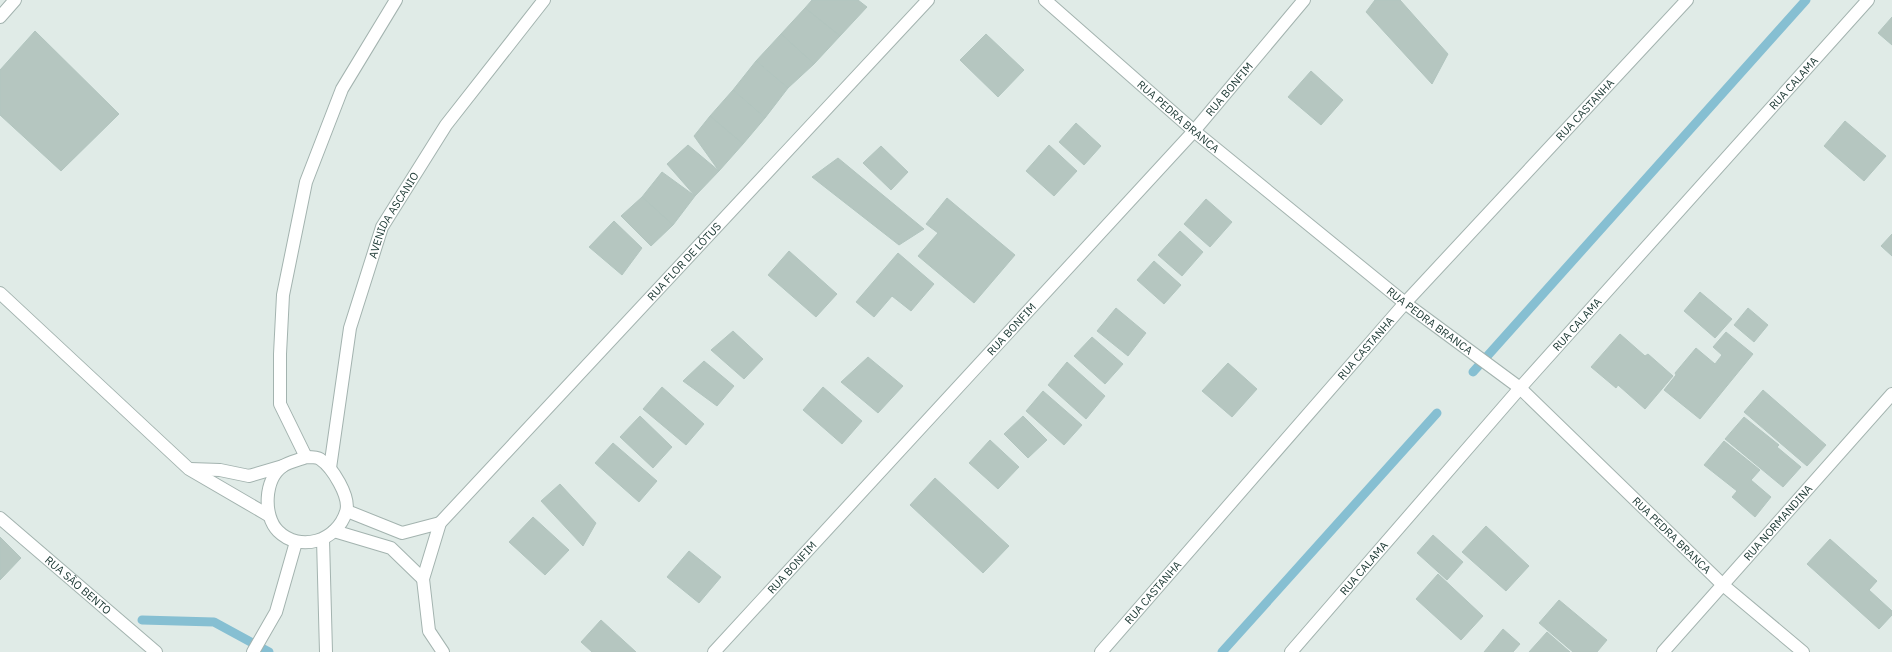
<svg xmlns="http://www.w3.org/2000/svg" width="1892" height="652" viewBox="0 0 1892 652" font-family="'IBM Plex Sans',sans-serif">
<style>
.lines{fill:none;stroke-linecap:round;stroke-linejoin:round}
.stream{stroke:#86bfd2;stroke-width:9}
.building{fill:#b5c6c0;stroke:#b2c5bf}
.minor-casing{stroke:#a3b3af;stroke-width:14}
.minor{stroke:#fff;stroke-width:12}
.labels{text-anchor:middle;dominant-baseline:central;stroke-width:3;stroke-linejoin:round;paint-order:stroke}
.street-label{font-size:11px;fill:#203c37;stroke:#f0f8f5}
</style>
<rect width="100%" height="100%" fill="#e0ebe7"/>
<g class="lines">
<g class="stream">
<polyline points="1473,372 1806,0"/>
<polyline points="142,620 214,622 269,652"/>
<polyline points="1222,652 1437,413"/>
</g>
</g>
<g class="building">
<polygon points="812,0 858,0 867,7 840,36 805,8"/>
<polygon points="1375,0 1400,0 1448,54 1432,84 1366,12"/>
<polygon points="805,8 840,36 814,64 781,34"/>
<polygon points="1892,17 1892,45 1878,33"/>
<polygon points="35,31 119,114 61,171 0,115 0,70"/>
<polygon points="781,34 814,64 788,88 756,61"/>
<polygon points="986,34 1024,70 998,97 960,60"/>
<polygon points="756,61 788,88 765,118 733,90"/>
<polygon points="1311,71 1343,100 1321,125 1288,97"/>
<polygon points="733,90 765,118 743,144 710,116"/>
<polygon points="710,116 743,144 719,171 694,136"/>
<polygon points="1845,121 1886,156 1864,181 1824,146"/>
<polygon points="1076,123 1101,146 1084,165 1059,142"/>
<polygon points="688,145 719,171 695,196 667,164"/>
<polygon points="1049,145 1077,171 1054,196 1026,171"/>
<polygon points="881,146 908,172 891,190 863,163"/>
<polygon points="838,158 924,229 899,245 812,177"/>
<polygon points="662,172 695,196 673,225 642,197"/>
<polygon points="642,197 673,225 651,246 621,216"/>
<polygon points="947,198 1015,255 974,303 918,256 938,233 926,224"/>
<polygon points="1206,199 1232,222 1210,247 1184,224"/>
<polygon points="614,221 642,248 622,275 589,247"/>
<polygon points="1180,231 1203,252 1182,276 1158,255"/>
<polygon points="1892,234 1892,256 1881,246"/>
<polygon points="789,251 837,294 816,317 768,275"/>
<polygon points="898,253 934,284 911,311 892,296 874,317 856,302"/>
<polygon points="1154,261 1181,285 1164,304 1137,280"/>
<polygon points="1700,292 1732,319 1715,338 1684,311"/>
<polygon points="1116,308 1146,333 1128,356 1097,331"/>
<polygon points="1748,308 1768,325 1754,342 1734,325"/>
<polygon points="733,331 763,359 744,379 711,350"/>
<polygon points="1726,332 1753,354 1700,419 1664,390 1676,375 1675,373 1696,348 1715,364 1722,355 1713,347"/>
<polygon points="1620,334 1645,356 1648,354 1673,376 1645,409 1618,385 1616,388 1591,367"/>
<polygon points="1092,337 1123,364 1105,384 1074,356"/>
<polygon points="868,357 903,386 878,413 841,382"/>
<polygon points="704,361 734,386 717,406 683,381"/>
<polygon points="1067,362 1105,396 1086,419 1048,385"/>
<polygon points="1228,363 1257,389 1232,417 1202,391"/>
<polygon points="662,387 704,424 686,445 643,409"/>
<polygon points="823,387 862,421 842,444 803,410"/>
<polygon points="1763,390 1826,445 1807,466 1744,412"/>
<polygon points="1043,391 1082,425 1064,445 1026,411"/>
<polygon points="640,416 672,447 653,468 620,437"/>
<polygon points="1023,416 1047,440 1028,458 1004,434"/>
<polygon points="1744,417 1779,445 1777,447 1801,467 1783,487 1725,439"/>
<polygon points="990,440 1019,467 998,489 969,463"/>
<polygon points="1724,441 1760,470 1751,480 1771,497 1755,517 1732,497 1737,491 1704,465"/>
<polygon points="613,443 657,481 639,502 595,463"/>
<polygon points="935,478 1009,546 983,573 910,505"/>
<polygon points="560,484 596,523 583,546 541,501"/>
<polygon points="533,517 569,550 545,575 509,542"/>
<polygon points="1486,526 1529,566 1506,591 1462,552"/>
<polygon points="1433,535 1463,562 1447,580 1417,553"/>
<polygon points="0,537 21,558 0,580"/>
<polygon points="1830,539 1877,581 1869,590 1892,611 1892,615 1879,629 1807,564"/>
<polygon points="689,551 721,577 699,603 667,577"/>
<polygon points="1438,574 1483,616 1461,640 1416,599"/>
<polygon points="1559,600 1607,640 1597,652 1573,652 1539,623"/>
<polygon points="601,620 636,652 592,652 581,642"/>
<polygon points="1503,629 1520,644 1513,652 1484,652"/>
<polygon points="1547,632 1570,652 1529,652"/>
</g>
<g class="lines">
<g class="minor-casing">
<g id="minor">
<path id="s1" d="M1045,0L1194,131L1405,303L1520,388L1723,585L1803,652"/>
<polyline points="0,17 15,0"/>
<polyline points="0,293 189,469 268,515"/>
<polyline points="306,457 280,404 280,354 283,295 306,182 342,89 396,0"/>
<path d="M306,457C310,457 317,457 320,459C332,467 351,497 346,512C337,541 300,553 278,531C263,516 264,479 283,466C289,462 299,460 306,457Z"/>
<path id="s2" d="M330,468L350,328L382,227L446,125L544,0"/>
<polyline points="190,469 220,470 249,476 283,466"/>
<polyline points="347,511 402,533 440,523"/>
<path id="s3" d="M0,518L156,652"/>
<polyline points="334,531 391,548 423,579"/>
<polyline points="323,539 326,652"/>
<polyline points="253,652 276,612 296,542"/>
<path id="s4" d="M443,652L429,631L423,579L440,523L928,0"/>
<path id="s5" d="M714,652L1194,131L1304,0"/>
<path id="s6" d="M1101,652L1405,303L1687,0"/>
<path id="s7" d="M1291,652L1520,388L1868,0"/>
<path id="s8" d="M1663,652L1892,394"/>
</g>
</g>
<use href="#minor" class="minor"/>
</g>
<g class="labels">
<g class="street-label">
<text stroke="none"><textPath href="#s7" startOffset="759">RUA CALAMA</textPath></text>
<text stroke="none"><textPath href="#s5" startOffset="763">RUA BONFIM</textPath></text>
<text stroke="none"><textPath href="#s6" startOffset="727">RUA CASTANHA</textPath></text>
<text stroke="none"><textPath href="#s1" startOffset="177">RUA PEDRA BRANCA</textPath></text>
<text stroke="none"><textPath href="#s2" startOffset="263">AVENIDA ASCANIO</textPath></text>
<text stroke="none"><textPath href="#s4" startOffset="494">RUA FLOR DE LÓTUS</textPath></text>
<text stroke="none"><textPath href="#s1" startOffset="501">RUA PEDRA BRANCA</textPath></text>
<text stroke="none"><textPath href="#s7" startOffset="435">RUA CALAMA</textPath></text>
<text stroke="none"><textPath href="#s5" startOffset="439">RUA BONFIM</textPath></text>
<text stroke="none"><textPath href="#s6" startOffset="403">RUA CASTANHA</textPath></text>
<text stroke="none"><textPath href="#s8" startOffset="173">RUA NORMANDINA</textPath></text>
<text stroke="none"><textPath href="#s1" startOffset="825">RUA PEDRA BRANCA</textPath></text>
<text stroke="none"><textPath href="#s5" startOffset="115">RUA BONFIM</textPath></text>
<text stroke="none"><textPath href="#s7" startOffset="111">RUA CALAMA</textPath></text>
<text stroke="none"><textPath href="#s3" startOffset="103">RUA SÃO BENTO</textPath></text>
<text stroke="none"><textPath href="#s6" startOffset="79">RUA CASTANHA</textPath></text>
</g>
</g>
</svg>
